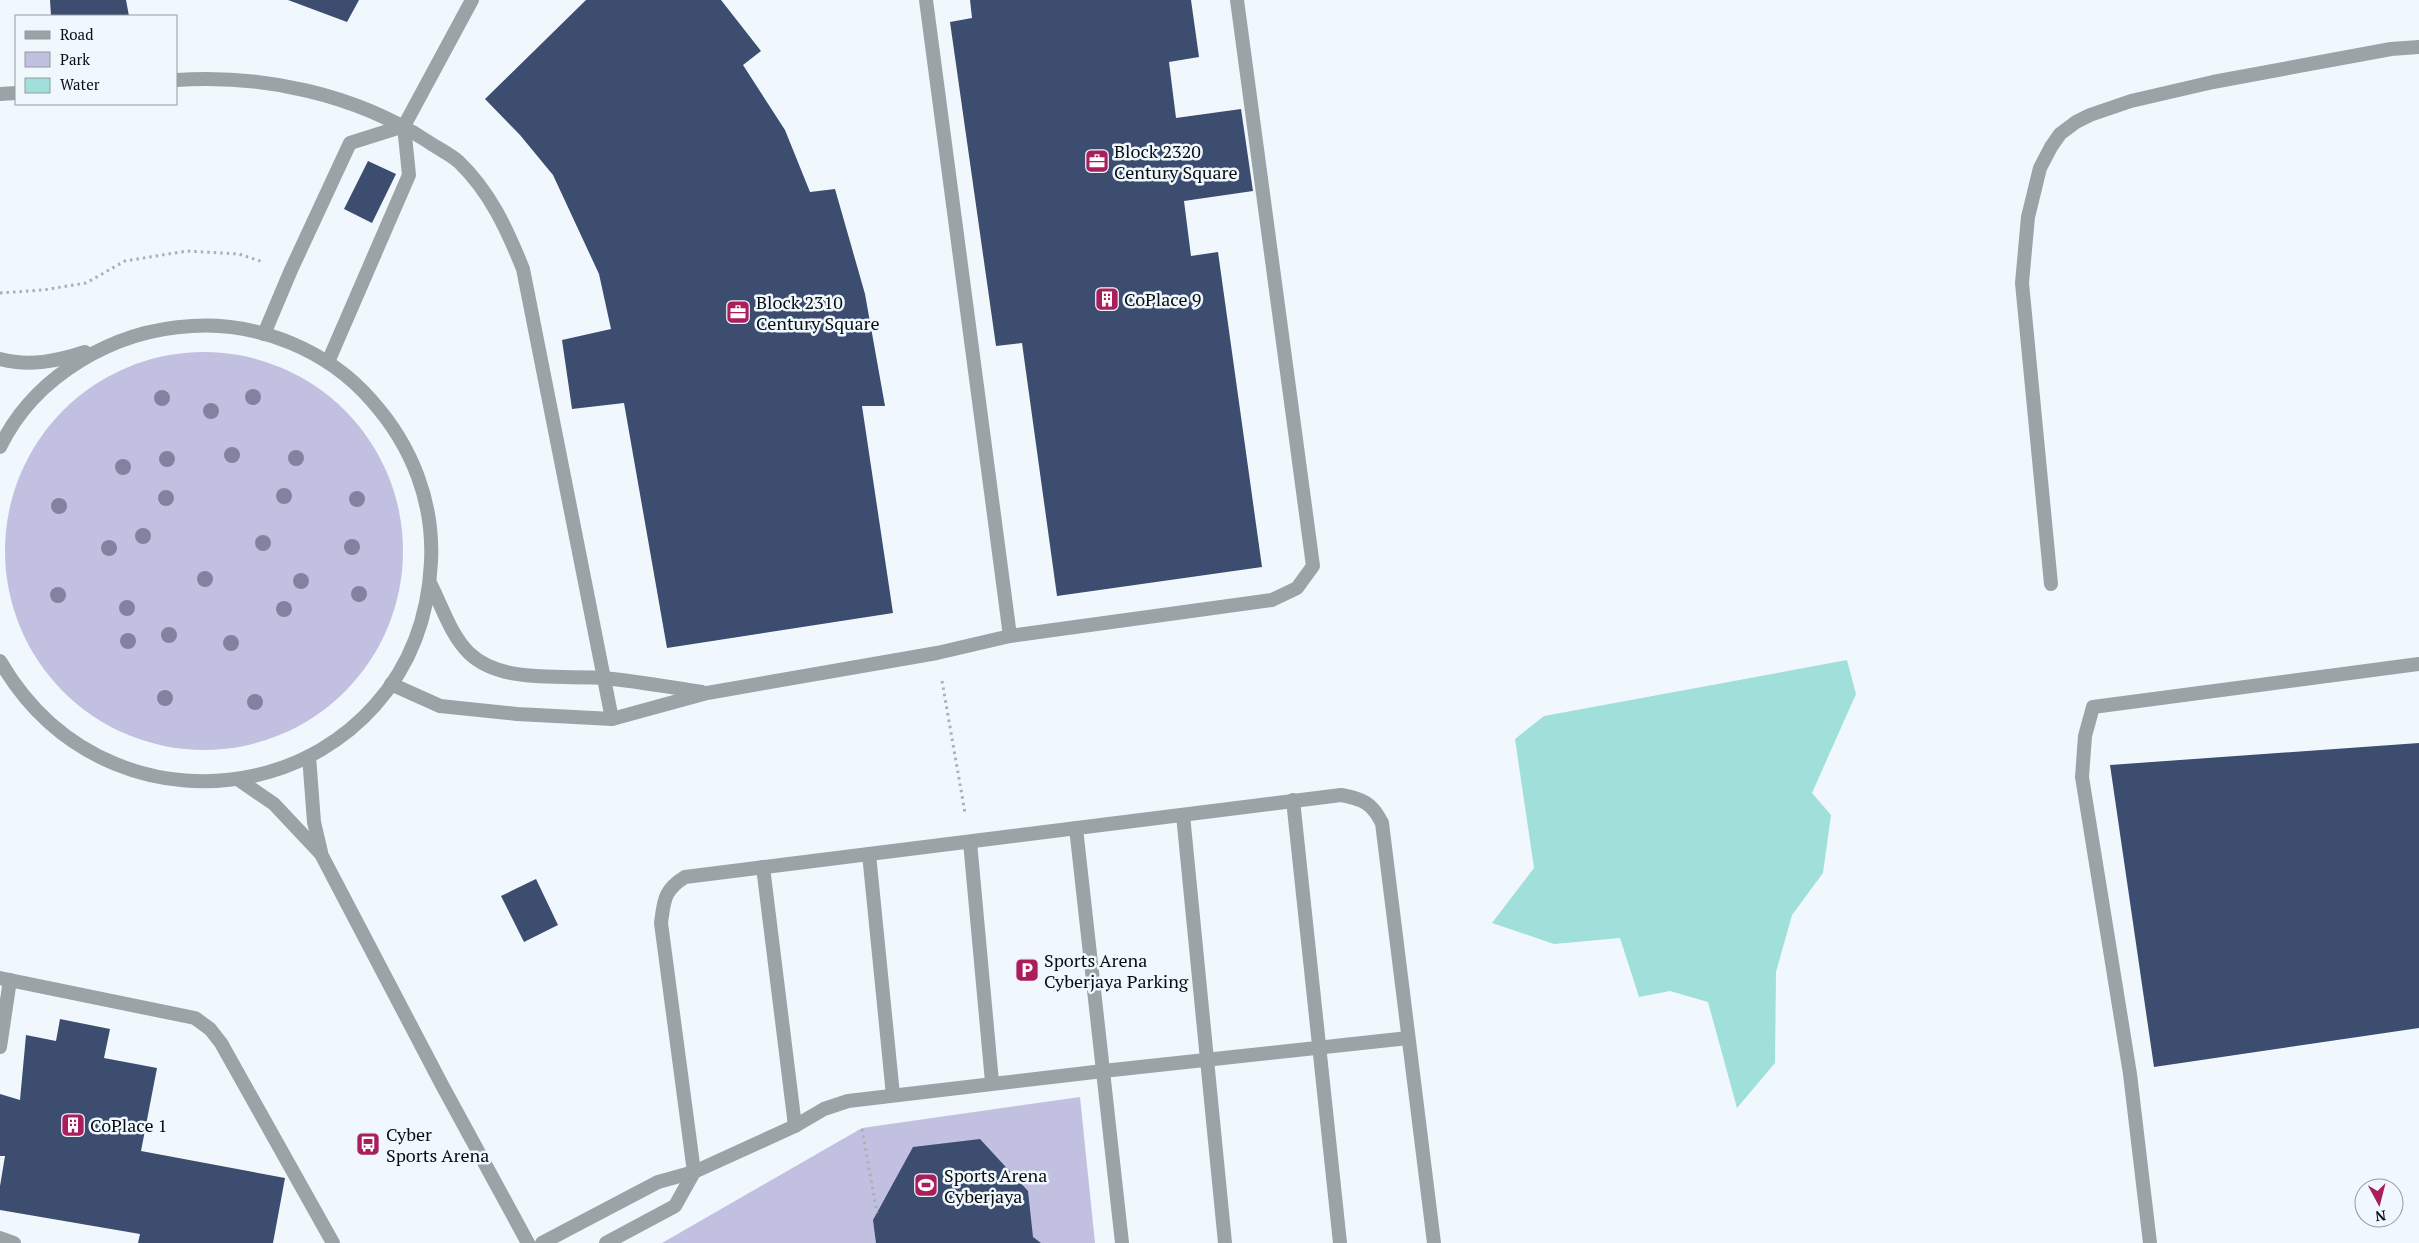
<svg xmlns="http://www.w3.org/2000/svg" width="2419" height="1243" viewBox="0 0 2419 1243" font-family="'PT Serif',serif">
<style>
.green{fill:#c2c0e1}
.water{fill:#a1dfdb}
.building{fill:#3c4d70}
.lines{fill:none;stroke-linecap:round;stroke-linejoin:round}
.path{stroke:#a9b1b6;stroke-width:3;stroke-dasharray:2.5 4;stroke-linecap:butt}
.service{stroke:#9aa4a7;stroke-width:14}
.minor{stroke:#9aa4a7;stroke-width:14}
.tree{fill:#8381a0}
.labels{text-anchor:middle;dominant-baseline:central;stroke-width:5;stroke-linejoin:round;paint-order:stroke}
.poi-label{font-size:18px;fill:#070e12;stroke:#f0f8fe;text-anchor:start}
</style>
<rect width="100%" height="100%" fill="#f0f8fe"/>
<g class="green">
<circle cx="204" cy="551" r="199"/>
<polygon points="1080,1097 1095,1243 662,1243 862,1128"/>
</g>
<polygon class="water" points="1847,660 1856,694 1812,793 1831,815 1823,873 1792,915 1776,972 1775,1063 1737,1108 1708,1002 1670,991 1639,997 1620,938 1554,944 1492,923 1534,868 1515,739 1544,716"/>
<g class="building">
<polygon points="50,0 126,0 129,16 51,16"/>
<polygon points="288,0 359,0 347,22"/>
<polygon points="586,0 721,0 761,51 743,65 785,130 810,192 835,189 865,294 885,406 862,406 893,613 667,648 624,403 572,409 562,340 611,329 599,274 553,175 520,135 485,99"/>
<polygon points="970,0 1191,0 1199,57 1169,62 1176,118 1241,109 1253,191 1184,201 1191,256 1218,252 1262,567 1057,596 1022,343 996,346 950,22 972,18"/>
<polygon points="368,161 396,174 372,223 344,209"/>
<polygon points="2419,743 2419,1028 2154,1067 2110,765"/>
<polygon points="536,879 558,925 524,942 501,896"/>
<polygon points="60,1019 110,1029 104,1058 157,1068 141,1151 285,1178 273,1243 138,1243 140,1234 0,1210 0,1186 5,1156 0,1156 0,1094 20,1100 26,1035 56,1041"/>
<polygon points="980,1139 1028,1191 1033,1237 1041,1243 876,1243 873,1220 913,1147"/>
</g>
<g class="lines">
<g class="path">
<polyline points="0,293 43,290 86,283 125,261 187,251 239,254 263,262"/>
<polyline points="942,681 965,813"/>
<polyline points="862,1129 877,1213"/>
</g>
<g class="service">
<polyline points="926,0 1010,636"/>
<path d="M176,80C262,74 355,94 427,141C437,148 450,154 459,162C490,192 507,229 523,269L612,719"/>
<polyline points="0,94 16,93"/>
<polyline points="264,334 291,270 350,143 404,126"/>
<polyline points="328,362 409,175 404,126 472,0"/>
<path d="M430,583C442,606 450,634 469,653C501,684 562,675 604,678C636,681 669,687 702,692"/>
<polyline points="2051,584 2022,283 2028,217 2040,168 2051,147 2060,134 2076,122 2090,115 2131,101 2213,82 2391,49 2419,47"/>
<polyline points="391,684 440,706 517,714 612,719 707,693 937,653 1010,636 1272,600 1297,588 1313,566 1237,0"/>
<polyline points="1293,800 1340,1243"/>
<polyline points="1183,815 1225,1243"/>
<polyline points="1076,828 1103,1071 1408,1038"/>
<polyline points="970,842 992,1082"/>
<polyline points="869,854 893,1095"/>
<polyline points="763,867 795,1126"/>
<polyline points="0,978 195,1018 210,1029 221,1043 333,1243"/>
<polyline points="0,1047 10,980"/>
<polyline points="0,1238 14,1243"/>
<polyline points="542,1243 658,1182 694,1172 795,1126 824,1109 848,1101 1103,1071 1122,1243"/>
<path d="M606,1243L675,1206L694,1172L661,923C664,900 664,890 685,877L1341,795C1363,799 1372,803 1382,823L1434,1243"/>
<polyline points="2150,1243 2130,1074 2082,777 2085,736 2093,707 2419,664"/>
</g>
<g class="minor">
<path d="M0,359C29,367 58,361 85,352"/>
<path d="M0,447C35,375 114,330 192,326C259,322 328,350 372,401C412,446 434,502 431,562C420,796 118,864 0,661"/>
<polyline points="309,756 314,822 321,852"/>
<polyline points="239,780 274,804 321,854 442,1085 528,1243"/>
</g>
</g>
<g class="tree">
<circle cx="253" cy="397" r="8"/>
<circle cx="162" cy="398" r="8"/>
<circle cx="211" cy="411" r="8"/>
<circle cx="232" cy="455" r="8"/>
<circle cx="296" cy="458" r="8"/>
<circle cx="167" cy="459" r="8"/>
<circle cx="123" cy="467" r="8"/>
<circle cx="284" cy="496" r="8"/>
<circle cx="166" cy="498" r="8"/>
<circle cx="357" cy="499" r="8"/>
<circle cx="59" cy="506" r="8"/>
<circle cx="143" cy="536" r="8"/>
<circle cx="263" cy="543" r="8"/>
<circle cx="352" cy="547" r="8"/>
<circle cx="109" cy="548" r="8"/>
<circle cx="205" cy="579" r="8"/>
<circle cx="301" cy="581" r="8"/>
<circle cx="359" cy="594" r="8"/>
<circle cx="58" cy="595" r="8"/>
<circle cx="127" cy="608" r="8"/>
<circle cx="284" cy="609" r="8"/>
<circle cx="169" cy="635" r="8"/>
<circle cx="128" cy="641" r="8"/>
<circle cx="231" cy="643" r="8"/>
<circle cx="165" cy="698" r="8"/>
<circle cx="255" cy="702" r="8"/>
</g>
<defs>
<g id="office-square" transform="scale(1.25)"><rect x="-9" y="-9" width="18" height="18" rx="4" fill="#ab1e5c" stroke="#f0f8fe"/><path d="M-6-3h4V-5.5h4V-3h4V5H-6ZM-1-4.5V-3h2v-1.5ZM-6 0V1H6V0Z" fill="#fff"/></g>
<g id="building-square" transform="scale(1.25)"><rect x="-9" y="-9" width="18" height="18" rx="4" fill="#ab1e5c" stroke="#f0f8fe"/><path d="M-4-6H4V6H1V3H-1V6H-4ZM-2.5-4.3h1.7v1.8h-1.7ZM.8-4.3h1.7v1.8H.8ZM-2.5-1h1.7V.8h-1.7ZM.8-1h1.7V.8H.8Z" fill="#fff"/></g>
<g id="parking-square" transform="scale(1.25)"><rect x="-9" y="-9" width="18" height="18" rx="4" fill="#ab1e5c" stroke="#f0f8fe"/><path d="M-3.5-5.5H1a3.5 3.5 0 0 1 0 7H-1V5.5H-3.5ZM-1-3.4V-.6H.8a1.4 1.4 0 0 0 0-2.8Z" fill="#fff"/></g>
<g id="bus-square" transform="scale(1.25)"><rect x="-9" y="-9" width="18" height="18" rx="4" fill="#ab1e5c" stroke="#f0f8fe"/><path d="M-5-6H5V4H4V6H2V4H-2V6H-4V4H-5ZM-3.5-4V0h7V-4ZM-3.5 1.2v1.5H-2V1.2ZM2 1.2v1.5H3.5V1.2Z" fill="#fff"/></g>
<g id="stadium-square" transform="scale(1.25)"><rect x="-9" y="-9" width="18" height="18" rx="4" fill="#ab1e5c" stroke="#f0f8fe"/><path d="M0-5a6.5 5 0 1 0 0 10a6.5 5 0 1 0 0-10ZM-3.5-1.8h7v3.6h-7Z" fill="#fff"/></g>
</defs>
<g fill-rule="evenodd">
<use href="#office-square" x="1097" y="161"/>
<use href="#building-square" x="1107" y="299"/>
<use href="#office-square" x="738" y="312"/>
<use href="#parking-square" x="1027" y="970"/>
<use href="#building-square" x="73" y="1125"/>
<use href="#bus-square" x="368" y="1144"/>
<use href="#stadium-square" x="926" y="1185"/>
</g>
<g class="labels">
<g class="poi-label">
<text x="1114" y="151">Block 2320<tspan x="1114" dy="21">Century Square</tspan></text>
<text x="1124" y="299">CoPlace 9</text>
<text x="756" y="302">Block 2310<tspan x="756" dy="21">Century Square</tspan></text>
<text x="1044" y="960">Sports Arena<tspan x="1044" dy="21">Cyberjaya Parking</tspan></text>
<text x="90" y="1125">CoPlace 1</text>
<text x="386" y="1134">Cyber<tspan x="386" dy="21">Sports Arena</tspan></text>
<text x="944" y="1175">Sports Arena<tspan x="944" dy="21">Cyberjaya</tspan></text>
</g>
</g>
<rect x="15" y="15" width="162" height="90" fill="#f0f8fe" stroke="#939aa0"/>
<rect x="25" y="31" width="25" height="8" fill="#9aa4a7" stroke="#939aa0"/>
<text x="60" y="40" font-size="15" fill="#070e12">Road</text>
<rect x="25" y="52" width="25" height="15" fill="#c2c0e1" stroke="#939aa0"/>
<text x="60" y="65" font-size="15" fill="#070e12">Park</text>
<rect x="25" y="78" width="25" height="15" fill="#a1dfdb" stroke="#939aa0"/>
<text x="60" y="90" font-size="15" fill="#070e12">Water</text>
<g transform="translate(2379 1203) rotate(173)"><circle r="24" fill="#f0f8fe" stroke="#939aa0"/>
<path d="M0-4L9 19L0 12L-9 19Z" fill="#ab1e5c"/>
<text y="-8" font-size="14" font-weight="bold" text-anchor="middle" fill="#070e12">N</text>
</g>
</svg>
